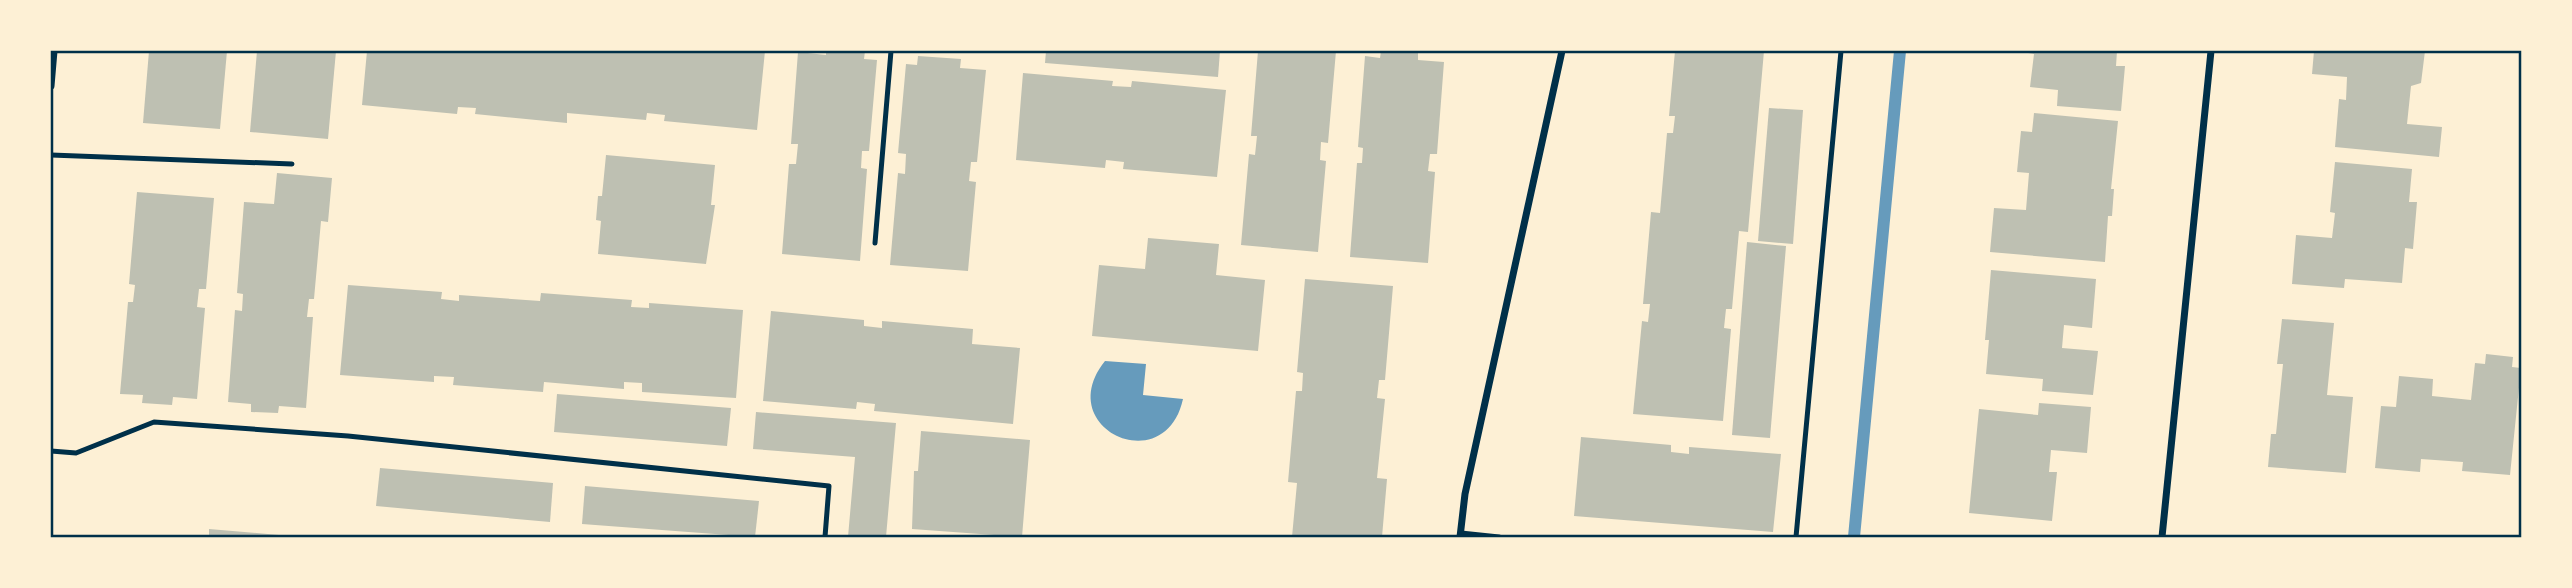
<svg xmlns="http://www.w3.org/2000/svg" width="2572" height="588" viewBox="0 0 2572 588" font-family="Raleway,sans-serif">
<style>
.water{fill:#669bbc}
.lines{fill:none;stroke-linecap:round;stroke-linejoin:round}
.stream{stroke:#669bbc;stroke-width:12}
.building{fill:#bec0b2}
.service{stroke:#003049;stroke-width:5}
.minor{stroke:#003049;stroke-width:7}
.neatline{fill:none;stroke:#003049;stroke-width:2.5}
</style>
<rect width="100%" height="100%" fill="#fdf0d5"/>
<path class="water" d="M1105,361L1146,364L1143,395L1183,399C1165,481 1051,428 1105,361Z"/>
<g class="lines">
<polyline class="stream" points="1854,537 1900,51"/>
</g>
<g class="building">
<polygon points="149,51 227,51 220,129 143,123"/>
<polygon points="257,51 336,51 328,139 250,132"/>
<polygon points="367,51 765,51 757,130 664,121 665,115 647,113 646,120 567,113 567,123 475,114 476,108 458,107 457,114 362,105"/>
<polygon points="826,51 865,51 864,59 877,60 869,151 862,151 861,168 867,169 860,261 782,254 789,164 796,164 798,144 791,144 798,52 826,55"/>
<polygon points="1046,51 1220,51 1218,77 1045,63"/>
<polygon points="1258,51 1336,51 1328,143 1321,142 1320,160 1326,161 1318,252 1241,245 1249,154 1255,155 1257,136 1251,136"/>
<polygon points="1381,51 1418,51 1418,60 1444,62 1437,154 1430,154 1428,171 1435,172 1428,263 1350,257 1357,163 1362,163 1363,148 1358,147 1365,56 1380,58"/>
<polygon points="1675,51 1764,51 1748,232 1739,231 1732,309 1726,309 1724,328 1731,329 1723,421 1633,414 1642,321 1648,322 1650,304 1643,304 1651,212 1660,213 1667,133 1673,133 1675,116 1669,116"/>
<polygon points="2016,51 2117,51 2116,66 2125,66 2121,111 2057,106 2058,90 2030,87 2034,54"/>
<polygon points="2314,51 2425,51 2421,83 2411,86 2407,124 2442,127 2439,157 2335,147 2339,99 2346,100 2347,77 2312,74"/>
<polygon points="918,56 961,59 960,68 986,70 977,162 971,162 969,181 976,182 968,271 890,265 898,173 905,174 906,154 898,153 906,64 917,65"/>
<polygon points="1023,73 1113,81 1112,86 1131,87 1132,81 1226,90 1217,177 1123,169 1124,162 1106,160 1105,168 1016,160"/>
<polygon points="1769,108 1803,110 1793,244 1758,241"/>
<polygon points="2034,113 2118,121 2111,189 2114,189 2112,216 2108,216 2105,262 1990,252 1994,208 2026,210 2029,173 2017,172 2021,131 2032,132"/>
<polygon points="606,155 715,165 711,205 715,205 706,264 598,254 601,221 596,220 598,196 602,196"/>
<polygon points="2335,162 2412,169 2409,202 2417,202 2413,249 2405,248 2402,283 2345,279 2344,288 2292,284 2296,235 2332,238 2335,213 2330,212"/>
<polygon points="277,173 332,178 328,222 321,221 314,299 309,299 307,317 313,317 306,408 279,406 278,413 251,412 251,404 228,402 235,310 242,311 243,294 237,293 244,202 274,204"/>
<polygon points="137,192 214,198 206,289 199,289 197,307 205,308 197,399 173,397 172,405 142,403 143,395 120,394 128,302 133,302 135,285 129,284"/>
<polygon points="1148,238 1219,244 1216,275 1265,280 1258,351 1092,336 1099,265 1145,269"/>
<polygon points="1747,242 1786,246 1770,438 1732,435"/>
<polygon points="1991,270 2096,279 2092,328 2064,325 2062,348 2098,351 2093,395 2042,391 2043,379 1986,374 1989,340 1985,340"/>
<polygon points="1305,279 1393,286 1385,380 1379,380 1377,398 1385,399 1377,478 1387,479 1382,537 1292,537 1297,483 1288,482 1296,391 1302,391 1303,373 1297,372"/>
<polygon points="348,285 442,292 441,299 459,301 459,295 540,301 541,293 632,300 631,307 649,308 649,303 743,310 736,398 642,392 642,383 624,382 624,389 544,382 543,392 453,385 454,377 434,376 434,382 340,375"/>
<polygon points="771,311 864,320 864,326 882,328 882,321 973,329 972,344 1020,348 1013,424 874,411 875,404 857,402 856,409 763,401"/>
<polygon points="2282,319 2334,323 2327,395 2353,397 2346,473 2268,467 2271,434 2276,434 2283,364 2277,364"/>
<polygon points="2486,354 2513,357 2512,367 2521,368 2510,475 2462,471 2463,462 2421,459 2420,472 2375,468 2381,406 2396,407 2399,376 2433,379 2432,396 2471,400 2475,363 2485,364"/>
<polygon points="557,394 731,408 727,446 554,432"/>
<polygon points="2039,403 2091,407 2087,453 2051,450 2049,472 2057,472 2052,521 1969,513 1979,409 2038,415"/>
<polygon points="756,412 896,423 886,537 848,537 855,457 753,449"/>
<polygon points="921,431 1030,440 1022,537 912,529 914,471 918,471"/>
<polygon points="1581,437 1671,445 1671,452 1689,454 1689,447 1781,454 1773,532 1574,516"/>
<polygon points="380,468 553,483 550,522 376,506"/>
<polygon points="585,486 759,501 755,537 582,524"/>
<polygon points="209,529 279,535 279,537 209,537"/>
</g>
<g class="lines">
<g class="service">
<polyline points="51,155 292,164"/>
<polyline points="875,243 891,51"/>
<polyline points="51,451 76,453 154,422 348,436 829,486 825,537"/>
<polyline points="1461,533 1499,537"/>
<polyline points="1796,537 1841,51"/>
</g>
<g class="minor">
<polyline points="51,86 54,51"/>
<polyline points="1460,537 1465,494 1562,51"/>
<polyline points="2162,537 2211,51"/>
</g>
</g>
<rect width="2572" height="588" fill="none" stroke="#fdf0d5" stroke-width="105"/>
<rect x="52" y="52" width="2468" height="484" class="neatline"/>
</svg>
